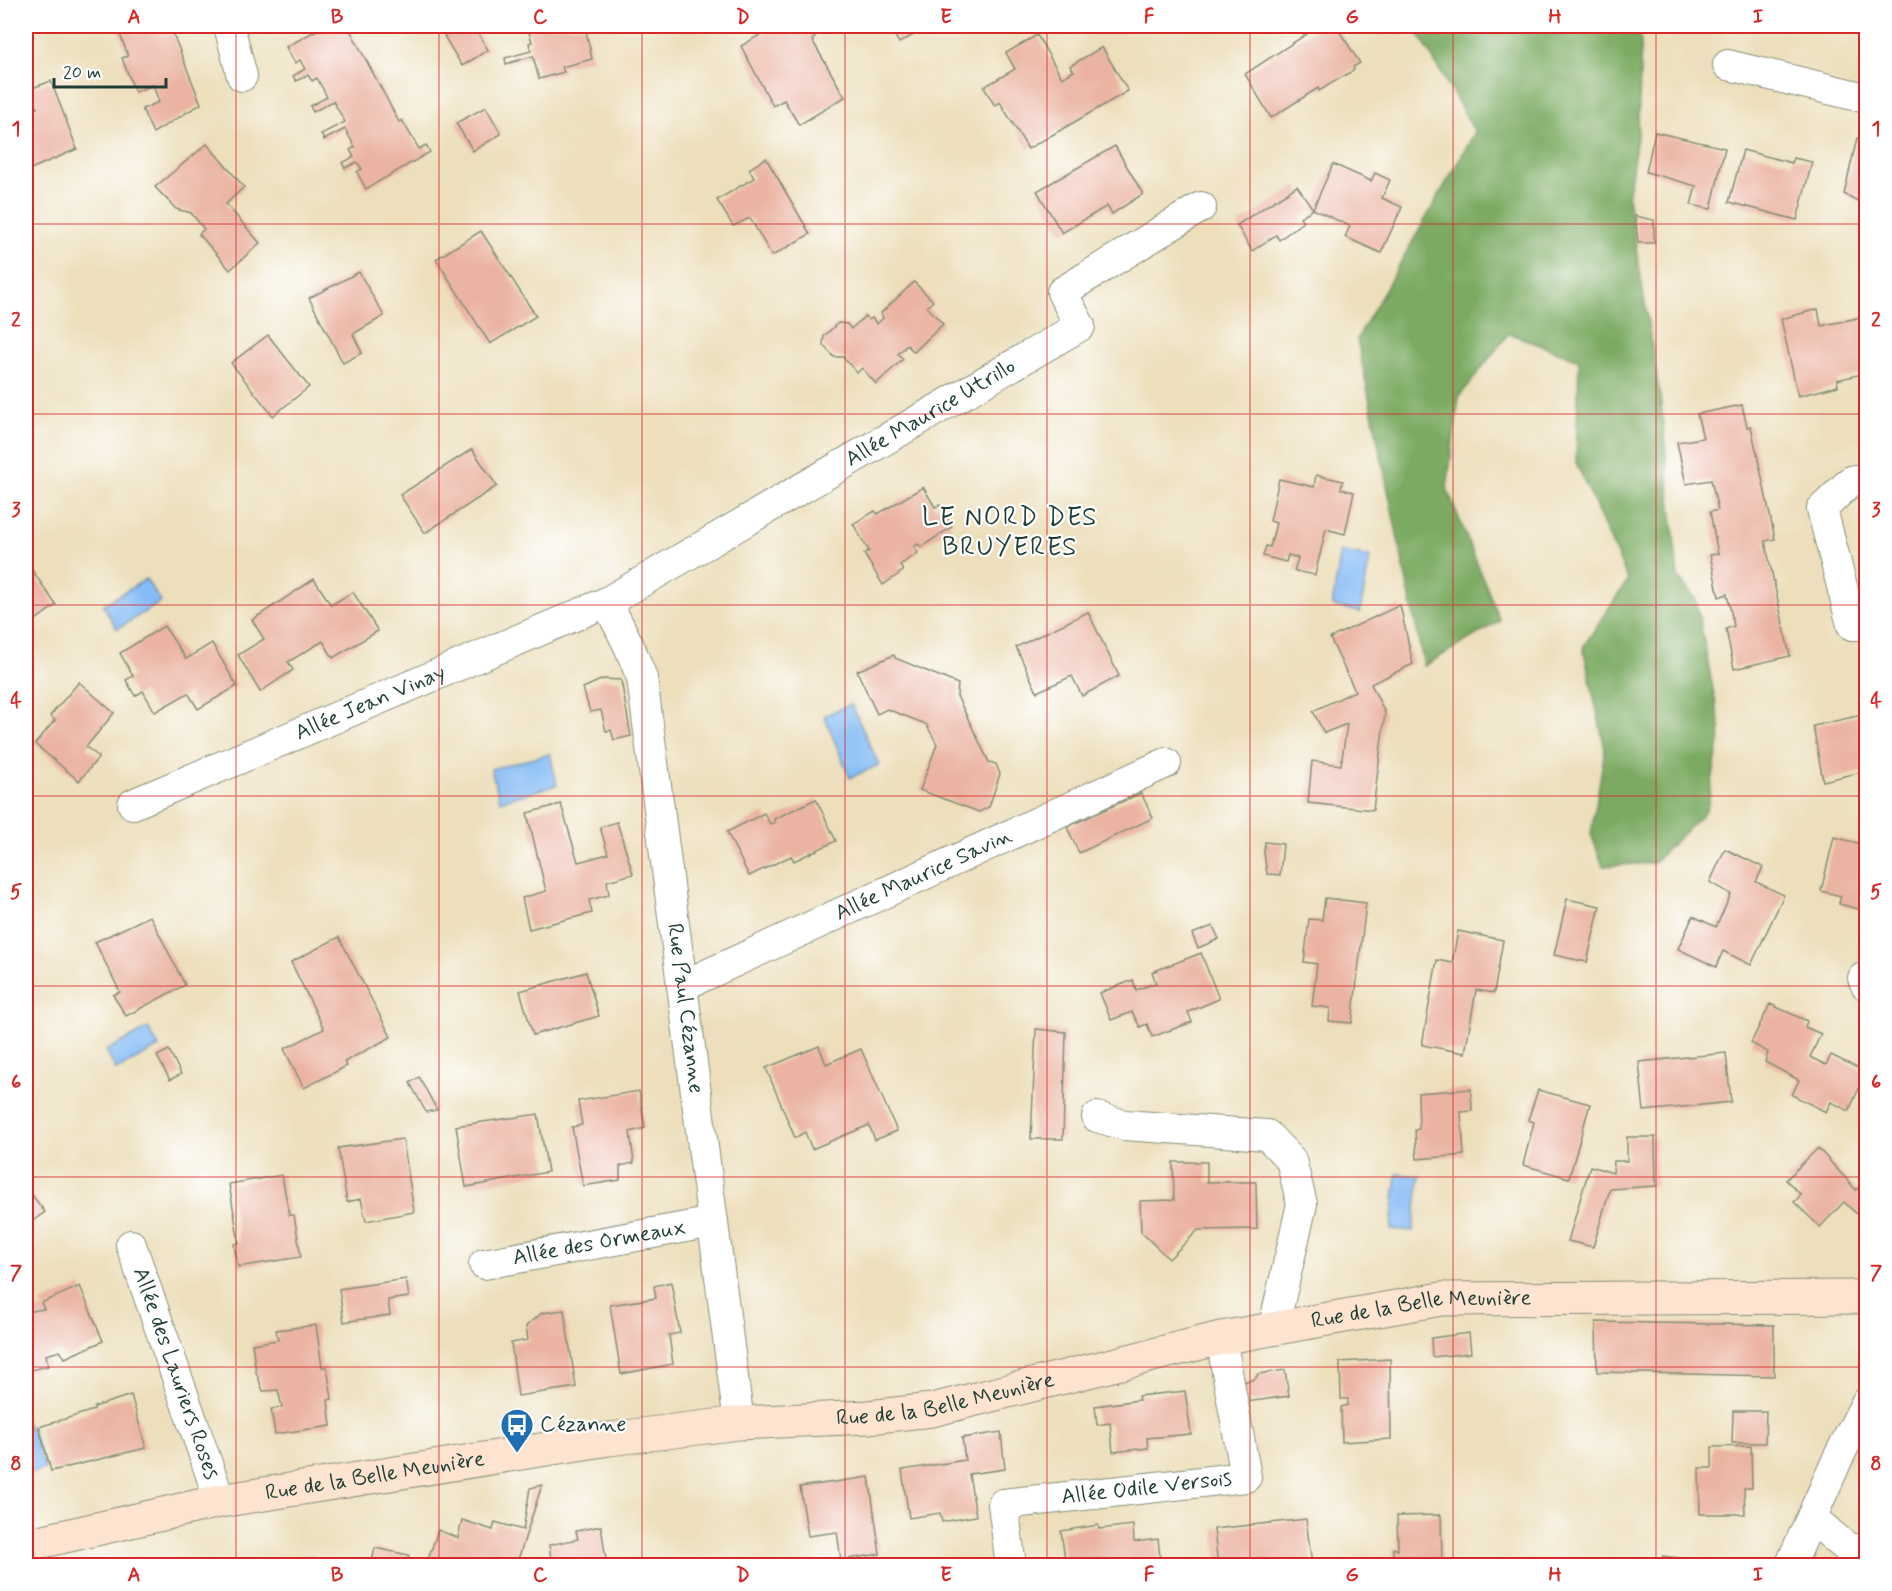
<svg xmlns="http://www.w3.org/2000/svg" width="1892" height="1591" viewBox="0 0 1892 1591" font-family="Mynerve,sans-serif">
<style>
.forest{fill:#7caa62;stroke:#4e744b;stroke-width:1.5}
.water{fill:#86bcf5;stroke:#527c94;stroke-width:1.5}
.building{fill:#ebb4a2}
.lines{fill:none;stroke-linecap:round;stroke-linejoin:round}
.street-casing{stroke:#868e78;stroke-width:32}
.secondary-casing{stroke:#868e78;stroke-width:35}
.street{stroke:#fff;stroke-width:30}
.secondary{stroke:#fde4d1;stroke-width:33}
.grid{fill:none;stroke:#d62828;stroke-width:1.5;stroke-opacity:0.55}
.labels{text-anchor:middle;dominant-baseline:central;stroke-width:4.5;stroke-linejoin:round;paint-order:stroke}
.street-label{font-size:22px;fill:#1f3d34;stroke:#fff}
.poi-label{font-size:22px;fill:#1f3d34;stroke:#fff;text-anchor:start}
.quarter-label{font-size:26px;letter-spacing:1.5px;fill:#1f3d34;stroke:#fff}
.neatline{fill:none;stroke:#d62828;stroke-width:2}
.grid-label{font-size:20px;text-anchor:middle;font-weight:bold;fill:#d62828}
</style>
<rect width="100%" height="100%" fill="#fff"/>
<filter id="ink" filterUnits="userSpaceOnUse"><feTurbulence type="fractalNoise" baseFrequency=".0167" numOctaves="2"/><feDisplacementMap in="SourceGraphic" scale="12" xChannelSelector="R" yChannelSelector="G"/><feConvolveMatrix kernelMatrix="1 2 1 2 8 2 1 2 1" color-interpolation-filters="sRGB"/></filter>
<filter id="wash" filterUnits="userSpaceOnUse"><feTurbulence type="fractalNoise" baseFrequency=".008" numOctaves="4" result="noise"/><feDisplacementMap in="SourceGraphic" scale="24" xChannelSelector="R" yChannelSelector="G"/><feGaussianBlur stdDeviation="1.35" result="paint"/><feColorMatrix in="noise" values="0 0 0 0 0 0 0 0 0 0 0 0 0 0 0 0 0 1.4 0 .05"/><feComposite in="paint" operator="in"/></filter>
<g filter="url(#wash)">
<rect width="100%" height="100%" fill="#eddfbc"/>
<polygon class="forest" points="1414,26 1635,26 1641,41 1638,130 1628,197 1661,403 1678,577 1696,600 1721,731 1707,810 1653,863 1603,866 1591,834 1605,749 1583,647 1628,580 1576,462 1579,360 1509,333 1459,397 1447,488 1500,621 1424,666 1357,339 1475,132"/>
<g class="water">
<polygon points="1341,551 1370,557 1360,612 1332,606"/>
<polygon points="146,579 161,602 117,629 103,605"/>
<polygon points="851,704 879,765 850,778 824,716"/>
<polygon points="550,754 557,785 500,801 491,769"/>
<polygon points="148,1028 159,1047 116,1070 106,1051"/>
<polygon points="1397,1174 1420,1176 1413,1231 1391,1229"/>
<polygon points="26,1421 28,1427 31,1427 45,1469 26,1475"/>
</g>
<g id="blocks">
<g class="building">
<polygon points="117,26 170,26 201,104 153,133 142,109 159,102 153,85 135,92 122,58 128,56"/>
<polygon points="324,26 348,26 399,122 402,120 419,149 426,145 430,152 366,189 357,172 362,169 357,162 345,168 342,163 354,157 350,150 355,147 345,129 324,140 321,134 345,122 333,101 313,112 310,106 327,97 317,78 312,81 308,75 296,81 293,76 305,69 300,60 295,63 286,47"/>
<polygon points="463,26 474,26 488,50 462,66 444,36"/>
<polygon points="527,26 585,26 592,59 562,67 564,72 539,79 533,56 506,64 505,58 531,51 529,43 532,42"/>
<polygon points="766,26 808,26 815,37 812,40 845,97 799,125 784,100 773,106 741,46 768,30"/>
<polygon points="889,26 930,26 899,43"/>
<polygon points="1319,26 1328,26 1329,29 1336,26 1360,63 1353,67 1354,70 1319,91 1318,88 1271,118 1245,74"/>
<polygon points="1037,35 1062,78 1074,71 1070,66 1102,47 1128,91 1028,149 1000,102 995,106 984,87 1015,69 1006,53"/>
<polygon points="51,81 77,149 26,171 26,112 37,108 30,89"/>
<polygon points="486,107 501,134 473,151 456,123"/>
<polygon points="1655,132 1725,148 1711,209 1691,205 1696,186 1646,172"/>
<polygon points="1857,138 1866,140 1866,205 1844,194"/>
<polygon points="207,144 244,187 226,204 260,243 230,270 199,234 204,229 191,213 176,209 155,187"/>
<polygon points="1115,146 1143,194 1112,214 1107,206 1062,233 1037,191"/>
<polygon points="1743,150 1792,163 1793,158 1812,162 1797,220 1729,202"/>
<polygon points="766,158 810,234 772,256 750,218 733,226 717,200 754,178 749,169"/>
<polygon points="1333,164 1371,181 1375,173 1390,180 1382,198 1402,207 1381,253 1345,237 1350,226 1313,209 1300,217 1303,222 1279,240 1276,235 1252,251 1237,225 1297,186 1313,209"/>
<polygon points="1635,216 1654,220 1654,243 1638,243"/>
<polygon points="481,231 536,316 490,344 436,259"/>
<polygon points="359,272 384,316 353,334 362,353 343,363 309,298"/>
<polygon points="914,282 933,301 927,307 943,324 914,352 907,345 898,354 903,359 876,384 862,368 857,373 843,357 834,357 823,345 824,336 838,323 847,324 851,329 865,316 869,320 872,318 877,324 883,318 881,313"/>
<polygon points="1818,309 1821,326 1866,316 1866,373 1837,380 1838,386 1798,396 1781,319"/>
<polygon points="268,335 309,387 273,416 231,363"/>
<polygon points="1742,405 1747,427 1751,426 1775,539 1765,541 1790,656 1734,669 1726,629 1734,626 1727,594 1719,597 1710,555 1718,554 1710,512 1718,510 1711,480 1686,484 1677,442 1703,438 1697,414"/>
<polygon points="472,449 497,486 425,533 400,495"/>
<polygon points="1316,475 1343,481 1341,489 1354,492 1345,534 1326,529 1315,575 1294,571 1298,558 1288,555 1286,562 1263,556 1266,546 1270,547 1276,523 1270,521 1279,479 1314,487"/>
<polygon points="923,487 935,507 940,505 952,527 921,547 918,544 914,547 918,553 900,565 903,571 883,585 864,554 869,551 853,524 875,511 878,514"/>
<polygon points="26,561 56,605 26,627"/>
<polygon points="314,579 331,605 353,592 378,631 333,658 323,641 288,662 293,670 260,692 238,655 264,639 252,620"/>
<polygon points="1400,605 1413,664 1371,684 1385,713 1373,810 1308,803 1312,761 1341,765 1347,724 1324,733 1313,711 1355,691 1330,638"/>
<polygon points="1088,612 1119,676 1082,696 1072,676 1037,692 1016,647"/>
<polygon points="164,626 186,659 212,643 237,686 198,709 188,693 155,712 143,691 135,696 126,680 133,676 120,653"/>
<polygon points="894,655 895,658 958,684 957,696 989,762 996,764 1000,774 989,807 979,812 920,790 937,744 926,724 887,709 877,714 857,671"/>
<polygon points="603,679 621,680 631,736 614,740 611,730 606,731 601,710 590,712 583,688"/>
<polygon points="79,682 114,713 86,747 99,757 79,781 35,744 55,720 50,716"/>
<polygon points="1866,714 1866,771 1823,781 1813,726"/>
<polygon points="1141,793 1153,818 1079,853 1067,827"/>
<polygon points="816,799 836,841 794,861 791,856 749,876 727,832 764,813 770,824 775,822 774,819"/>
<polygon points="561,804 578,862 608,854 600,827 617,822 633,874 607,881 609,895 589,900 592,913 529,929 522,898 546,891 527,813"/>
<polygon points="1834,837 1866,845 1866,911 1839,904 1841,896 1821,891"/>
<polygon points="1265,842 1283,844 1280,875 1267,874 1264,853"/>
<polygon points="1725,849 1763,867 1756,882 1784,895 1751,965 1723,951 1716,967 1678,949 1693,916 1716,927 1731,894 1710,882"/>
<polygon points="1325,898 1366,903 1352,1023 1329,1021 1330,1008 1312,1006 1317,964 1304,962 1309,919 1322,920"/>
<polygon points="1567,899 1600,906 1587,962 1554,955"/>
<polygon points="150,916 185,985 126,1016 113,995 120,992 95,942"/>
<polygon points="1213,926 1219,939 1198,948 1192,934"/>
<polygon points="1458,931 1503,940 1494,993 1476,990 1465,1053 1422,1045 1437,960 1452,963"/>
<polygon points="339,937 391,1037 344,1062 347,1066 304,1088 284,1049 324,1029 291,962"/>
<polygon points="1201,953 1219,999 1188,1012 1192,1022 1152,1037 1147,1024 1140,1027 1132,1012 1111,1020 1100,993 1133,980 1136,990 1156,983 1152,972"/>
<polygon points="586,972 599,1016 533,1035 520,991"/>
<polygon points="1770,1004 1807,1021 1805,1027 1821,1034 1810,1057 1826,1065 1831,1055 1866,1072 1849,1111 1831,1102 1826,1112 1792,1095 1799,1080 1765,1062 1768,1052 1751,1043"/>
<polygon points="1036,1029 1066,1032 1063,1139 1031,1139"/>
<polygon points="819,1046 826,1064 861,1049 897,1131 875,1140 869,1125 812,1149 805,1132 795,1138 766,1068"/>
<polygon points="169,1050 181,1074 170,1080 157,1056"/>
<polygon points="1726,1053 1731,1102 1644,1111 1639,1062"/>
<polygon points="419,1077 437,1110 426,1112 410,1083"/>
<polygon points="1471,1089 1472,1111 1461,1112 1464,1155 1417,1159 1415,1130 1419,1129 1418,1093"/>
<polygon points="1538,1090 1590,1104 1569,1178 1523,1165 1534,1122 1528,1120"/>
<polygon points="639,1091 645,1128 630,1132 634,1163 620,1166 620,1180 583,1186 572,1127 582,1125 578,1101"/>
<polygon points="538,1114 548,1172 466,1187 456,1126"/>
<polygon points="1627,1137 1655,1137 1656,1186 1610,1189 1593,1247 1568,1241 1590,1166 1613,1173 1614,1161 1627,1161"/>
<polygon points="403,1139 414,1212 366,1221 361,1199 347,1202 338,1148"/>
<polygon points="1818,1148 1856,1190 1866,1180 1866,1208 1858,1215 1844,1202 1820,1227 1794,1202 1801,1195 1786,1180"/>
<polygon points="1173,1162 1207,1162 1207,1182 1256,1182 1257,1229 1198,1230 1169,1259 1141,1232 1140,1201 1174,1200"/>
<polygon points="282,1175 289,1215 294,1215 301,1257 238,1267 234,1244 239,1243 229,1184"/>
<polygon points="26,1187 45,1212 26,1226"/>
<polygon points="406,1279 409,1297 388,1300 390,1315 344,1322 339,1289"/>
<polygon points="671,1282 680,1333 669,1335 673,1364 621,1374 610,1305 656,1298 654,1286"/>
<polygon points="80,1286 103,1341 65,1358 60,1351 46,1355 48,1366 26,1371 26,1312 44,1309 41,1303"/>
<polygon points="564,1310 576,1387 518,1396 511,1343 528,1340 526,1326 542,1313"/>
<polygon points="1596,1322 1774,1325 1774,1376 1597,1372"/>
<polygon points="316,1325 322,1367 327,1367 332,1399 328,1400 331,1426 275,1434 271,1409 282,1407 278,1390 263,1391 256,1372 252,1344 278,1340 276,1330"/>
<polygon points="1469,1333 1471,1353 1432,1357 1431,1338"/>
<polygon points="1390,1359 1391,1439 1342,1442 1341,1407 1348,1405 1348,1399 1341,1399 1340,1362"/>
<polygon points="1285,1370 1289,1396 1246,1402 1244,1382 1255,1379 1258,1374"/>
<polygon points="1185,1391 1191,1434 1147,1438 1148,1448 1113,1452 1110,1423 1097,1425 1095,1406 1139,1400 1138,1396"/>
<polygon points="131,1395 146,1448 51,1471 39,1427 94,1410 94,1407"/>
<polygon points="1733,1411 1766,1411 1765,1443 1732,1443"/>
<polygon points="1001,1432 1005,1469 969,1474 976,1516 942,1522 940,1513 909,1518 902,1470 965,1460 962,1438"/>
<polygon points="1751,1446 1752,1488 1744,1488 1745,1514 1700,1514 1699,1468 1712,1468 1712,1447"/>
<polygon points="869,1477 880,1554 841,1560 837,1532 808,1536 800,1487"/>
<polygon points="542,1485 516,1566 426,1566 438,1530 458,1538 462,1520 493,1530 495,1522 523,1530 530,1488"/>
<polygon points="1441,1515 1442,1566 1393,1566 1393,1548 1398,1550 1397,1516"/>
<polygon points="1306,1519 1312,1565 1218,1566 1214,1529"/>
<polygon points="1098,1525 1099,1529 1133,1525 1134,1542 1158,1539 1161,1566 1066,1566 1061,1531"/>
<polygon points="601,1526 607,1566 552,1566 549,1545 578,1539 576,1531"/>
<polygon points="375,1548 409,1555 407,1566 371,1566"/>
<polygon points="1663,1556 1725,1564 1724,1566 1662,1566"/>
<polygon points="300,1559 342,1559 342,1566 295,1566"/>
</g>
</g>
</g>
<g filter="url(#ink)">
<use href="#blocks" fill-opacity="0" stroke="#868e78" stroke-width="1.5"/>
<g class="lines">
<g class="street-casing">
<g id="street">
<polyline points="229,26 242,76"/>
<polyline points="1728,65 1866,98"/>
<polyline points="1866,478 1851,481 1822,509 1852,625 1866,625"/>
<path id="s1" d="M607,602L629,646L642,678L739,1423"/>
<path id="s2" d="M133,804L607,602L1080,326L1062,292L1201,207"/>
<polyline points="1863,978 1866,985"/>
<path id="s3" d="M682,986L1166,763"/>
<polyline points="1097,1117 1124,1125 1267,1135 1291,1160 1302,1204 1273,1330"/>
<path id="s4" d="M131,1245L220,1501"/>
<path id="s5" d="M484,1264L713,1222"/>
<polyline points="1812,1518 1847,1548 1866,1550"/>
<path id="s6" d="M1011,1566L1003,1504L1246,1477L1221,1338"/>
<polyline points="1790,1566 1838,1458 1866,1403"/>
</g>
</g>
<g class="secondary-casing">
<g id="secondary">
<path id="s7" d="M26,1545L220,1501L609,1439L739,1423L868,1417L932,1410L1221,1338L1441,1299L1866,1297"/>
</g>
</g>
<use href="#street" class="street"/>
<use href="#secondary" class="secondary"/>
</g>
</g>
<path class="grid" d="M236,26V1566M439,26V1566M642,26V1566M845,26V1566M1047,26V1566M1250,26V1566M1453,26V1566M1656,26V1566M26,224H1866M26,414H1866M26,605H1866M26,796H1866M26,986H1866M26,1177H1866M26,1367H1866"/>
<defs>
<g id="bus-pin" transform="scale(1.725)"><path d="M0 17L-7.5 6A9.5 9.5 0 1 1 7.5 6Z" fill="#1f6fb2" stroke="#fff"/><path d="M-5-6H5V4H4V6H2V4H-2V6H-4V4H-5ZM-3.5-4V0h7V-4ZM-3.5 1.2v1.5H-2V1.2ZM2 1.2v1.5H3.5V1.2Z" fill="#fff"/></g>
</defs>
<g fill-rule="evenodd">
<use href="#bus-pin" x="517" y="1425"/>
</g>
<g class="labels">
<g class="street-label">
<text stroke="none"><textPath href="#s2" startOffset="890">Allée Maurice Utrillo</textPath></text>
<text stroke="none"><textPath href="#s2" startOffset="258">Allée Jean Vinay</textPath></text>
<text stroke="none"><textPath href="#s3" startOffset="266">Allée Maurice Savin</textPath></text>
<text stroke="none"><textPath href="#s1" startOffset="417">Rue Paul Cézanne</textPath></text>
<text stroke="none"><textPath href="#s5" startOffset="117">Allée des Ormeaux</textPath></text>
<text stroke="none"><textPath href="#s7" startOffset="1418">Rue de la Belle Meunière</textPath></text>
<text stroke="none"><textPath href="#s4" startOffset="136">Allée des Lauriers Roses</textPath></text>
<text stroke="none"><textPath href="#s7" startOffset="932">Rue de la Belle Meunière</textPath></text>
<text stroke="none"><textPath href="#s7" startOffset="356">Rue de la Belle Meunière</textPath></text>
<text stroke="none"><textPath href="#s6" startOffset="207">Allée Odile Versois</textPath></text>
</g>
<g class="poi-label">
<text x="540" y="1425">Cézanne</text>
</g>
<g class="quarter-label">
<text x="1010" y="518">LE NORD DES<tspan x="1010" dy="30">BRUYERES</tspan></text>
</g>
</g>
<rect width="1892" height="1591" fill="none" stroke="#fff" stroke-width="66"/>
<path d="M54 78v9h112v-9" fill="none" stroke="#1f3d34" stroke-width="3"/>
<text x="63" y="78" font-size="18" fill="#1f3d34" stroke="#ffffff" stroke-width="4.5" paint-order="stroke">20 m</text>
<rect x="33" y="33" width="1826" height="1525" class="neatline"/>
<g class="grid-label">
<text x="134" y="23">A</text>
<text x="337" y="23">B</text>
<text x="540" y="23">C</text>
<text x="743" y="23">D</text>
<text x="946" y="23">E</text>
<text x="1149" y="23">F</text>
<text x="1352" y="23">G</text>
<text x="1555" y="23">H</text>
<text x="1758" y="23">I</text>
<text x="16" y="135">1</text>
<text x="1876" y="135">1</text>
<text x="16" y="326">2</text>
<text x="1876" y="326">2</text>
<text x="16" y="516">3</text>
<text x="1876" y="516">3</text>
<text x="16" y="707">4</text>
<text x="1876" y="707">4</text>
<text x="16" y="898">5</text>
<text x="1876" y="898">5</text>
<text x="16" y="1088">6</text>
<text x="1876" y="1088">6</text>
<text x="16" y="1279">7</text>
<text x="1876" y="1279">7</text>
<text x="16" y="1470">8</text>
<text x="1876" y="1470">8</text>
<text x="134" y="1581">A</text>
<text x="337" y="1581">B</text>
<text x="540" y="1581">C</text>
<text x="743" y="1581">D</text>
<text x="946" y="1581">E</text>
<text x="1149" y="1581">F</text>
<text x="1352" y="1581">G</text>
<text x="1555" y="1581">H</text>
<text x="1758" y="1581">I</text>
</g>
</svg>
